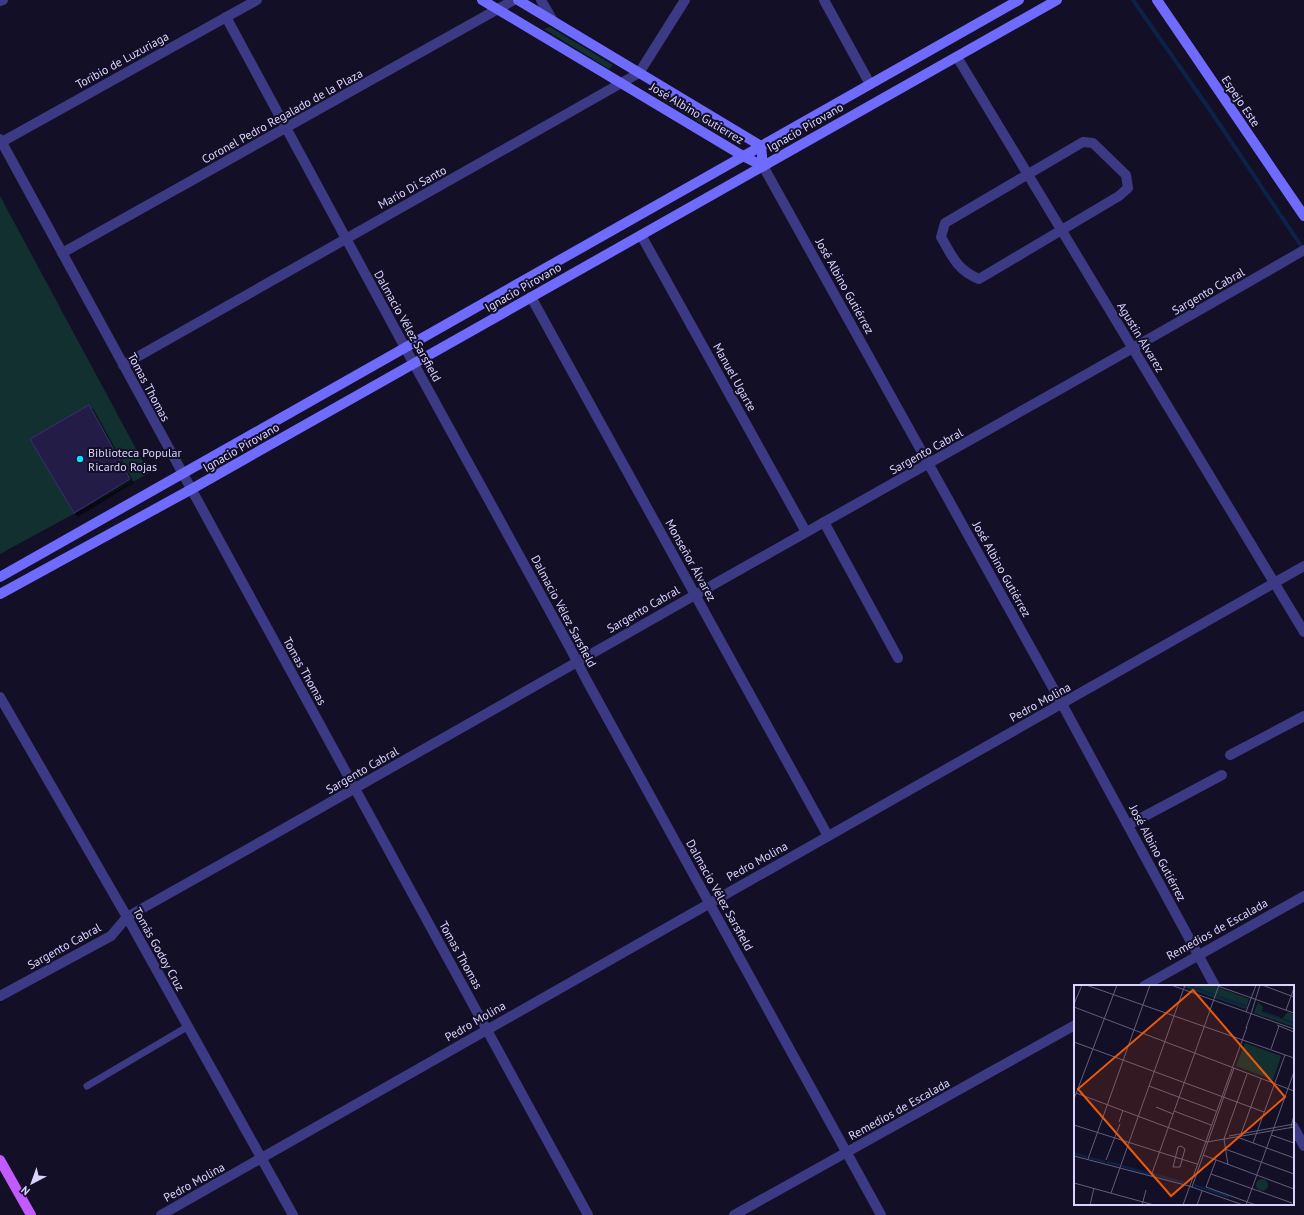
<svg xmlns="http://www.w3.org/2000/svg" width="1304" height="1215" viewBox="0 0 1304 1215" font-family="'PT Sans',sans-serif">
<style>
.green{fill:#12302f}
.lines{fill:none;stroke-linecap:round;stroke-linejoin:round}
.stream{stroke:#0c2248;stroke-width:4}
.building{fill:#241b47;stroke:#3b2d73;filter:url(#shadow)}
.lane{stroke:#3d3a85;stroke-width:7}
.street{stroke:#3d3a85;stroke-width:10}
.secondary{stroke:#6f6bff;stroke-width:10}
.primary{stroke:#c25bff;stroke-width:10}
.poi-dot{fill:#00e5ff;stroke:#130f26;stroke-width:1.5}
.labels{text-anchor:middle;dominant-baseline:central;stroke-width:4;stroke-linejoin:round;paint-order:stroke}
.street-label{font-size:12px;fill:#d9d4ff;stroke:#130f26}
.poi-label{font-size:12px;fill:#d9d4ff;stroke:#130f26;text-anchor:start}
.inset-river{fill:none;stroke:#0c2248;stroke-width:2}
.inset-road{fill:none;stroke:#625e7d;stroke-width:1}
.view{fill:#e8590c;fill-opacity:0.15;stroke:#e8590c;stroke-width:2}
.inset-edge{fill:none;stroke:#d9d4ff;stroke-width:2}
</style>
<defs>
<filter id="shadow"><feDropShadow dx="3.5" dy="3.5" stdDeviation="0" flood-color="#0009"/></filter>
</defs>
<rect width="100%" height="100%" fill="#130f26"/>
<g class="green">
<polygon points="550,27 613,65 609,69 544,29"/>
<polygon points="651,87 732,136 726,138 646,90"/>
<polygon points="0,196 149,473 0,554"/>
</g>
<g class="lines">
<polyline class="stream" points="1133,0 1212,113 1300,244"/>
</g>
<polygon class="building" points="89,405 130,479 74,513 30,439"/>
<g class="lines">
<polyline class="lane" points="87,1086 187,1027"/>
<g class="street">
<polyline points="541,0 553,21"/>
<polyline points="824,0 870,84"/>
<polyline points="0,1 3,0"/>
<polyline points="226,17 414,364 569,646 587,681 881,1215"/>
<polyline points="957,57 1304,632"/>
<polyline points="0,139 588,1215"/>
<path d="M1083,142L1093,143L1126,175L1128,188L1119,196L979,279C957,270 952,256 941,237L945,223Z"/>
<polyline points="0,143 257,0"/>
<polyline points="763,166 1062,704 1215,986"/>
<polyline points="641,235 806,532"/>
<polyline points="62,253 514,0"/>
<polyline points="531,297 828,836"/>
<polyline points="123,365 639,73 685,0"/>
<polyline points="824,522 898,658"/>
<polyline points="0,697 127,917 293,1215"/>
<polyline points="1230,755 1304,716"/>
<polyline points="1128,825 1222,775"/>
<polyline points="1144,986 1304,896"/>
<path d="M0,996L111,936L127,917C317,811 505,702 695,595C898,480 1102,367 1304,250"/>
<polyline points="1293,1126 1304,1146"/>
<polyline points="161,1215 1304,566"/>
<polyline points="734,1215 1075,1025"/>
</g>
<g class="secondary">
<polyline points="482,0 743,156 763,166"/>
<polyline points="518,0 761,146 763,166"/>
<polyline points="1157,0 1304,216"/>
<polyline points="0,577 1019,0"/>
<polyline points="0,594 190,490 1057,0"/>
</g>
<polyline class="primary" points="0,1160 31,1215"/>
</g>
<circle class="poi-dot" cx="80" cy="459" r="4"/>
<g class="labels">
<g class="street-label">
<text transform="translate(122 60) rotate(-29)">Toribio de Luzuriaga</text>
<text transform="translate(1241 101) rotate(56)">Espejo Este</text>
<text transform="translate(697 113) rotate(31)">José Albino Gutierrez</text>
<text transform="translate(282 116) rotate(-29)">Coronel Pedro Regalado de la Plaza</text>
<text transform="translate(805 127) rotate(-30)">Ignacio Pirovano</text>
<text transform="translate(412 187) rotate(-29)">Mario Di Santo</text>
<text transform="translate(845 286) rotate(61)">José Albino Gutiérrez</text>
<text transform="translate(523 287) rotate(-30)">Ignacio Pirovano</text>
<text transform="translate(1208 291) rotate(-30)">Sargento Cabral</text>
<text transform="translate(408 326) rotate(61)">Dalmacio Vélez Sarsfield</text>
<text transform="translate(1141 337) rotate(59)">Agustin Alvarez</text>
<text transform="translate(735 377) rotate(61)">Manuel Ugarte</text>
<text transform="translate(149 387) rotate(62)">Tomas Thomas</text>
<text transform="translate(241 447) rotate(-30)">Ignacio Pirovano</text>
<text transform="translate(926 451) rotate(-29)">Sargento Cabral</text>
<text transform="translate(691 560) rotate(61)">Monseñor Álvarez</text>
<text transform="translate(1002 569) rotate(61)">José Albino Gutiérrez</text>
<text transform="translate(643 609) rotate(-30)">Sargento Cabral</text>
<text transform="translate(564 611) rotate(62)">Dalmacio Vélez Sarsfield</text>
<text transform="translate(305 671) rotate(61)">Tomas Thomas</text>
<text transform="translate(1040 702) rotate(-29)">Pedro Molina</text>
<text transform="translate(362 770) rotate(-30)">Sargento Cabral</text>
<text transform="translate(1158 853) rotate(62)">José Albino Gutiérrez</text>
<text transform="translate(757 861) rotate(-29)">Pedro Molina</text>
<text transform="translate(720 895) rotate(61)">Dalmacio Vélez Sarsfield</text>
<text transform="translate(1217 929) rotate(-29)">Remedios de Escalada</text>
<text transform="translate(64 946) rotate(-29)">Sargento Cabral</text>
<text transform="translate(159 949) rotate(61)">Tomás Godoy Cruz</text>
<text transform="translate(461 955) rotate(61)">Tomas Thomas</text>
<text transform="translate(475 1021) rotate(-30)">Pedro Molina</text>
<text transform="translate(899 1109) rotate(-29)">Remedios de Escalada</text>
<text transform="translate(194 1182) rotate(-29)">Pedro Molina</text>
</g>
<g class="poi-label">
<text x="88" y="452">Biblioteca Popular<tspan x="88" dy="14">Ricardo Rojas</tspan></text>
</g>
</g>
<g transform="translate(1074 985)">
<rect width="220" height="220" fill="#130f26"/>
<path d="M104,0H138L175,14L172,24ZM184,17L189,22L188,27L208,34L214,27L220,29V42L180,28ZM171,58L207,71L199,95L162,81ZM182 200a6 6 0 1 1 12 0a6 6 0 1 1-12 0Z" fill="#12302f"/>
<path class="inset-river" d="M114,0L140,10M143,11L172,21M189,27L206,33M208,34L220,38M0,168L13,172M16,173L31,177M33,177L46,180M48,181L76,189M79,189L115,199M120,200L155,212"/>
<path class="inset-road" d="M12,0L220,73M97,0L220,44M141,0L220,28M188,0L220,12M0,19L8,0M0,22L220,106M212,25L220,3M172,27L182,0M177,29L186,0M203,40L220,47M172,43L177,29M0,57L190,127M197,64L205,41M75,101L142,126M2,108L133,157L220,142M0,114L43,0M82,122L99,129M100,126L137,140M45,137L49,125M0,140L123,179M217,142L220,130M167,149L187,94M197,150L220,158M155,151L220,139M163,152L220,173M179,158L211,70M107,161L111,164L106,182H99L104,162ZM151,164L220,189M129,170L220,204M0,171L115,201L169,220M14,174L76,0M32,175L46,139M142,175L132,202L182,220M154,180L150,154L173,89M137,189L218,218M77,191L145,0M0,198L80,220M118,202L160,83M37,208L111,0M16,220L20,203M68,220L72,205M109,220L173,42M123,220L128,206M172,220L220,87"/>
<path class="view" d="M119,5L211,112L97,211L4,104Z"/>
<rect width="220" height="220" class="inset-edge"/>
</g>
<g transform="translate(32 1183) rotate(221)" stroke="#130f26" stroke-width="3" paint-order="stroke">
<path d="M0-3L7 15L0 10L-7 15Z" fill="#d9d4ff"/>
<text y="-6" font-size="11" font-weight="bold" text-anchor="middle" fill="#d9d4ff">N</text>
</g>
</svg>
